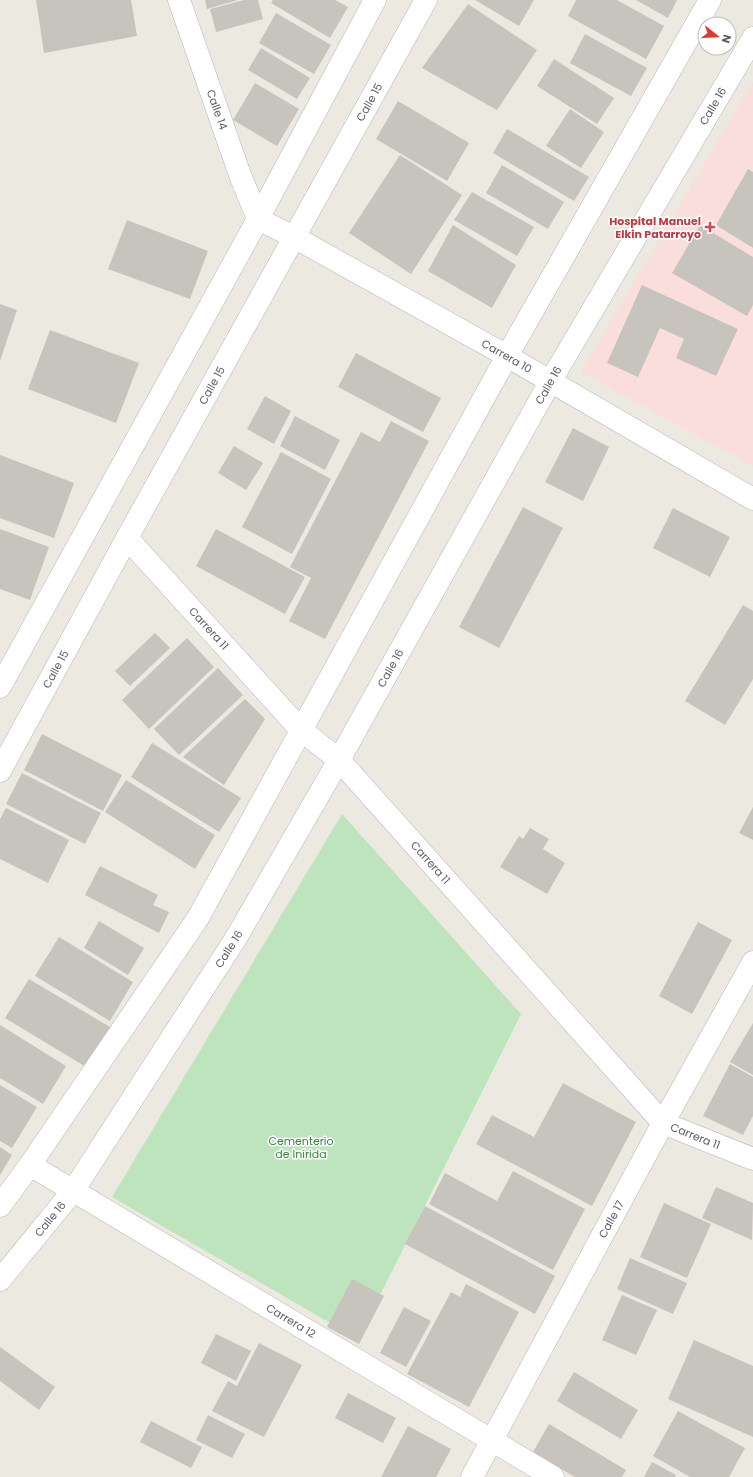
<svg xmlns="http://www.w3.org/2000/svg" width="753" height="1477" viewBox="0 0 753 1477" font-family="Poppins,sans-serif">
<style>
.medical{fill:#fadedb}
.green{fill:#bee4bd}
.building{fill:#c7c4be}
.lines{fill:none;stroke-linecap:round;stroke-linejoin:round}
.street-casing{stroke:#b3b7bb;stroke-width:23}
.secondary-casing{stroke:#b4b8bd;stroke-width:23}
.street{stroke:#fff;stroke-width:22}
.secondary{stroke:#fff;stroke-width:22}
.health-dot{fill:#e0444e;stroke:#fff;stroke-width:1.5}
.labels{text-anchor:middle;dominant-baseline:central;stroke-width:3;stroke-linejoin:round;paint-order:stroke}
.street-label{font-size:11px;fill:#595d61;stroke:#fff}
.health-label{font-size:11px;font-weight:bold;fill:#be3a42;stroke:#fff;text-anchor:end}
.park-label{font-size:11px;fill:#368438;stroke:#fff}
</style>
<rect width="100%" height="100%" fill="#ece9e0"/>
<polygon class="medical" points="753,82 753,466 581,372"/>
<polygon class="green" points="342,814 521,1014 358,1339 112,1197"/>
<g class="building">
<polygon points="36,0 131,0 137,36 44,53"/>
<polygon points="205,0 238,0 207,9"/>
<polygon points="244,0 258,0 263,19 216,32 210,9"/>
<polygon points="273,0 335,0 348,7 330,38 271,3"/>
<polygon points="475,0 534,0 519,26"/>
<polygon points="576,0 617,0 664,26 646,59 568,16"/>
<polygon points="636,0 677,0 668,18"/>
<polygon points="468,4 537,50 497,110 422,68"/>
<polygon points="276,13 331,45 314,74 259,43"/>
<polygon points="585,34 647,68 631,96 570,63"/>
<polygon points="261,48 310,78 297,99 248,70"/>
<polygon points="554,59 614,98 597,124 537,86"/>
<polygon points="255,83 299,109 277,146 233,120"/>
<polygon points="398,101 469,143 447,181 376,139"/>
<polygon points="570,109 604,132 581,168 546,146"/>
<polygon points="507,129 589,177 574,201 493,153"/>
<polygon points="400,155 462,195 411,274 349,233"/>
<polygon points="502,165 564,202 548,229 486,193"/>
<polygon points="748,169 753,172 753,248 716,225"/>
<polygon points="472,192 534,227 517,256 454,220"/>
<polygon points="127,220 208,251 190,299 108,269"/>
<polygon points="453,225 516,265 492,308 428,271"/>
<polygon points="700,225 753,257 753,305 747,316 672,273"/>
<polygon points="642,285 738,329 716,376 676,358 684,339 660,328 638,377 607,363"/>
<polygon points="0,304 17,310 0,361"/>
<polygon points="50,330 139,363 116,423 28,389"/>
<polygon points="356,353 441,398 423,432 338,387"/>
<polygon points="265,396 291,411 274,444 247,429"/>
<polygon points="295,416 340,440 325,470 280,446"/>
<polygon points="391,421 429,441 325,639 289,621 311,578 290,567 361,432 380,442"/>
<polygon points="573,428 609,447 583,501 545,482"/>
<polygon points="234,446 263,463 246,490 218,473"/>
<polygon points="281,452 331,479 292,554 242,527"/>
<polygon points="0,455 74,483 54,538 0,518"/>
<polygon points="523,507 563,528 499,648 459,627"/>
<polygon points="673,508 730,537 710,577 653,548"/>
<polygon points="0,529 49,547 30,600 0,589"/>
<polygon points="216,529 305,577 285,614 196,566"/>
<polygon points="743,605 753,611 753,679 725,725 685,701"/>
<polygon points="155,633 170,648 130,686 115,671"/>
<polygon points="187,638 214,667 149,729 122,700"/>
<polygon points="218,668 243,695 179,755 154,729"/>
<polygon points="245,699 265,719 224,785 183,757"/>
<polygon points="42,734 122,775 103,811 24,770"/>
<polygon points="152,743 241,798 219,832 131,777"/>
<polygon points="22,773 101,813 85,844 6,804"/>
<polygon points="126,780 215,835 195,869 105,812"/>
<polygon points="753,807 753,840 739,833"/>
<polygon points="6,808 69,840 48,883 0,859 0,819"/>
<polygon points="530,828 549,839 543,849 565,863 547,894 500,867 519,836 523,839"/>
<polygon points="100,866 158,895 153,905 169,912 159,933 85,895"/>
<polygon points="99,921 144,948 128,975 84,948"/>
<polygon points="698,922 732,940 692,1014 659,996"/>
<polygon points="59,937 133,982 110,1021 35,976"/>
<polygon points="29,979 110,1027 86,1067 5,1018"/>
<polygon points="753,1023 753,1075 730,1062"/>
<polygon points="0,1025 66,1066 43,1104 0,1078"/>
<polygon points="730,1064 753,1077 753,1116 743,1135 703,1116"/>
<polygon points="563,1083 636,1122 592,1206 476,1144 492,1115 534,1137"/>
<polygon points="0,1085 37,1107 12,1148 0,1141"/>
<polygon points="0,1147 12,1155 0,1175"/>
<polygon points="513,1171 585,1209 553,1270 429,1204 445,1173 497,1201"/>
<polygon points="716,1187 753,1203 752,1240 702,1218"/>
<polygon points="664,1203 711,1224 687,1278 640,1257"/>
<polygon points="425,1206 555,1276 535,1314 405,1244"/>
<polygon points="630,1258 687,1283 673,1314 617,1289"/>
<polygon points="352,1279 384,1296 359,1344 327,1327"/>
<polygon points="466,1284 519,1312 469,1407 407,1374 451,1292 460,1297"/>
<polygon points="622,1295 657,1310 636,1355 602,1340"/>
<polygon points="404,1307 431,1321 406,1367 380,1353"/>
<polygon points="216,1334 251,1351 236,1381 201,1363"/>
<polygon points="694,1340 753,1366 753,1437 668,1399"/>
<polygon points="259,1343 302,1365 264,1437 212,1411 228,1381 237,1386"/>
<polygon points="0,1347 55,1387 39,1410 0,1381"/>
<polygon points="574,1372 638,1410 621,1439 557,1401"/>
<polygon points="348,1393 396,1418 383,1443 335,1418"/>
<polygon points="678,1411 745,1448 729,1477 690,1477 653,1456"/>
<polygon points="208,1415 245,1434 232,1458 196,1440"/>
<polygon points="151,1421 202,1447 191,1468 140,1442"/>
<polygon points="549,1424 626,1470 622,1477 575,1477 533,1452"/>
<polygon points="408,1426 451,1449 436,1477 381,1477"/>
<polygon points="652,1462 676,1475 675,1477 644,1477"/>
</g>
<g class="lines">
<g class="street-casing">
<g id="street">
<path id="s1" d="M179,0L240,175L258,219L294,237L507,356L753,499"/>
<path id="s2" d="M127,538L301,730L339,760L663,1123L753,1159"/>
<path id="s3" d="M30,1165L553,1477"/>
<path id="s4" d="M472,1477L663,1123L753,962"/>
</g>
</g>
<g class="secondary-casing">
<g id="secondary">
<polyline points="0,687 258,219 375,0"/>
<path id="s5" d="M0,771L127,538L426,0"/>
<polyline points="0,1206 30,1165 198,918 507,356 710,0"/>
<path id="s6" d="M0,1280L73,1191L236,938L339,760L550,382L753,38"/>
</g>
</g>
<use href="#street" class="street"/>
<use href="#secondary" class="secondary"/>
</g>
<path class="health-dot" d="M708 221h4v4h4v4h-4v4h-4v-4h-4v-4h4z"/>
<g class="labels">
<g class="street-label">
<text stroke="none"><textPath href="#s5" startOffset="764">Calle 15</textPath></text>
<text stroke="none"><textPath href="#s6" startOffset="1375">Calle 16</textPath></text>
<text stroke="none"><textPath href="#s1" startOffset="116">Calle 14</textPath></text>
<text stroke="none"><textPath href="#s1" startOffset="517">Carrera 10</textPath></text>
<text stroke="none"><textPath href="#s5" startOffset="440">Calle 15</textPath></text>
<text stroke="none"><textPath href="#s6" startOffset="1051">Calle 16</textPath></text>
<text stroke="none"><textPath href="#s2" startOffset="122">Carrera 11</textPath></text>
<text stroke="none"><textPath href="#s6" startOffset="727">Calle 16</textPath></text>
<text stroke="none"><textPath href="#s5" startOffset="116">Calle 15</textPath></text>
<text stroke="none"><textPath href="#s2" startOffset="445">Carrera 11</textPath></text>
<text stroke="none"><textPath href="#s6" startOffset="403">Calle 16</textPath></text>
<text stroke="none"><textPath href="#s2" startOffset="829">Carrera 11</textPath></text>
<text stroke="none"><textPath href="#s6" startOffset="79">Calle 16</textPath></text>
<text stroke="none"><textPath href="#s4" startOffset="293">Calle 17</textPath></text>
<text stroke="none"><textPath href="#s3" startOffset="304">Carrera 12</textPath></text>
</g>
<g class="health-label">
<text x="701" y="221">Hospital Manuel<tspan x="701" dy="13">Elkin Patarroyo</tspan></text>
</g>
<g class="park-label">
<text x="301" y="1141">Cementerio<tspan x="301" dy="13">de Inírida</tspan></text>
</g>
</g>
<g transform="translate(717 36) rotate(107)"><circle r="19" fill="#ffffff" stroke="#bdbec0"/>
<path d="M0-3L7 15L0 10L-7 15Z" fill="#e5382d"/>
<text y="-6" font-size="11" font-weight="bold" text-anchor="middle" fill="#595d61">N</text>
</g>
</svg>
